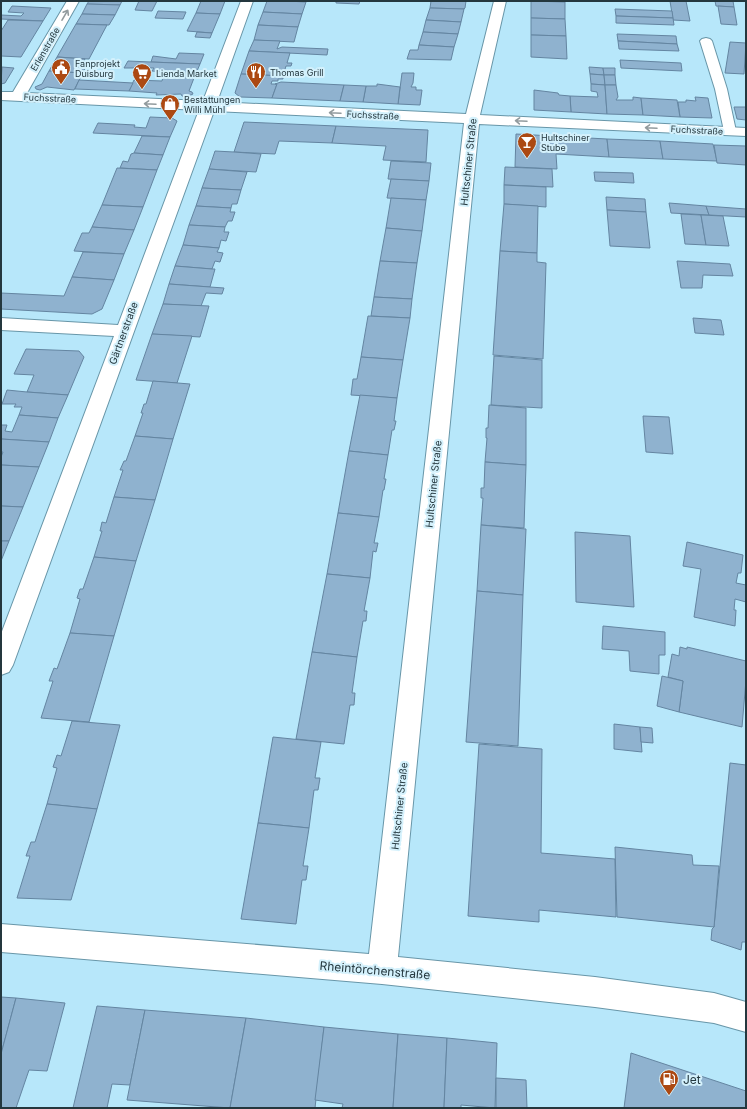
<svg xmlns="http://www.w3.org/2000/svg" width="747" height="1109" viewBox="0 0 747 1109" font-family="Inter,sans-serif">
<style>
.building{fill:#8fb2cf;stroke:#6485a1}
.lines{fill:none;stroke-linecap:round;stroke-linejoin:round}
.service-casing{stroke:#6896a8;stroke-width:2}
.minor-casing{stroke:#6896a8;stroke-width:2}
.service{fill:#fff;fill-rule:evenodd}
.minor{fill:#fff;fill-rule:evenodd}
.oneway{stroke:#929b9e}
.labels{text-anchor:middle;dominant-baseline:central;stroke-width:4;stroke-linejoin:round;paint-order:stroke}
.far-street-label{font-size:9px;fill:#24373e;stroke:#d4f1fc}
.far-poi-label{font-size:9px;fill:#24373e;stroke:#d4f1fc;text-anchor:start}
.street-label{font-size:10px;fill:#24373e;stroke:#d4f1fc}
.near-street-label{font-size:12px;fill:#24373e;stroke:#d4f1fc}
.near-poi-label{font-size:12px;fill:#24373e;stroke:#d4f1fc;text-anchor:start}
</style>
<rect width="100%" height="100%" fill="#b7e7fa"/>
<g class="building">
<polygon points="89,1 122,1 120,5 87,4"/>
<polygon points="139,1 157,1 152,11 135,10"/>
<polygon points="201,1 225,1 220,14 196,13"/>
<polygon points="267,1 287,1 306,2 302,14 263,12"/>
<polygon points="336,1 360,1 359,4 336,3"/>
<polygon points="431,1 466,1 465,8 464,9 430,8"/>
<polygon points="531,1 565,2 565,19 531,18"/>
<polygon points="670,1 686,1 690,21 673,20"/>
<polygon points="715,1 733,1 734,7 716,6"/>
<polygon points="87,4 120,5 115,15 82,14"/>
<polygon points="12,6 51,8 43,21 1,19 1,15 21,16 24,13 8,12"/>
<polygon points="718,6 734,7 737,25 721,24"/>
<polygon points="430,8 464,9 461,22 426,20"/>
<polygon points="615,9 672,11 673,18 616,16"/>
<polygon points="158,11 186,12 183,19 155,18"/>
<polygon points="263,12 302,14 298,27 258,25"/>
<polygon points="196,13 220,14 212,33 187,31"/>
<polygon points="82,14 115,15 109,25 76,24"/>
<polygon points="616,16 673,18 674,25 616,23"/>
<polygon points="531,18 565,19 566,36 531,35"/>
<polygon points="8,20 43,21 21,57 1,56 1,31"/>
<polygon points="426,20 461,22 458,34 423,32"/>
<polygon points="76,24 107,25 89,59 57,57"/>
<polygon points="258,25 298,27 294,42 254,40"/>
<polygon points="197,32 212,33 210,38 195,37"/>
<polygon points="423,32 458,34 454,47 419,45"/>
<polygon points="617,34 676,36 677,44 618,41"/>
<polygon points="531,35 566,36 567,59 531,57"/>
<polygon points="254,40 280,41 277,49 282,47 328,49 327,55 249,51"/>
<polygon points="618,41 677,44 679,51 619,49"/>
<polygon points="730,42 746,43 744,74 725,73"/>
<polygon points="419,45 454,47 451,60 407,59 410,50 418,50"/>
<polygon points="249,51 290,53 287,63 292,63 291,66 286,66 283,76 241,74"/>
<polygon points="179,53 204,54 200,64 151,62 153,56 176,59"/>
<polygon points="57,57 85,59 81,67 86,67 82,73 49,71"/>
<polygon points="620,60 681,63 682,71 621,68"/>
<polygon points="128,61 151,62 200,64 194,78 163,77 165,72 152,71 154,68 124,68"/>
<polygon points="2,67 14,68 5,83 1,84"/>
<polygon points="589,67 603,68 604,75 590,74"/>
<polygon points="603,68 615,68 615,75 604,75"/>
<polygon points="49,71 82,73 83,73 74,90 47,87 40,90 36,89 35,87 42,84"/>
<polygon points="402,73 414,73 413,83 411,87 416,87 416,90 422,90 420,105 398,104"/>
<polygon points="241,74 283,76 283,79 278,79 278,81 272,81 271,84 277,84 272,98 240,97 235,93"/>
<polygon points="590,74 604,75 605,85 591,84"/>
<polygon points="604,75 615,75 616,85 605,85"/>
<polygon points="163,77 194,78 189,91 192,92 193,94 186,97 182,96 181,94 156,95 157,93 129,91 134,80 162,81"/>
<polygon points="79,80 133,83 129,91 75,89"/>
<polygon points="281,82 344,85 340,101 272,98 277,84 275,84"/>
<polygon points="377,84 400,87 398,104 363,102 366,86 377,86"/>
<polygon points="591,84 605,85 607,114 571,112 570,96 598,97 597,92 591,91"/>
<polygon points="344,85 366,86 363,102 340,101"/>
<polygon points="605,85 616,85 618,97 616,100 633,100 633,97 641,98 643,115 607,114"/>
<polygon points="534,90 558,93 559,95 570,96 571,112 534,110"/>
<polygon points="695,97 708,98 712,118 680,117 678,102 686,102 686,100 696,101"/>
<polygon points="641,98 677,100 680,117 643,115"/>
<polygon points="734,107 746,107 746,120 737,119"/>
<polygon points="150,117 172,118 177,121 170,137 93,133 98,123 135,125 134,127 146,128"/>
<polygon points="244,122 336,126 332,143 279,141 275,154 234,152"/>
<polygon points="336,126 428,130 426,162 383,160 386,146 332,143"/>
<polygon points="516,134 607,139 609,157 556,154 557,169 515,167"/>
<polygon points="142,136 170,137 163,155 134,153"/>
<polygon points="607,139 660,141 663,159 609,157"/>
<polygon points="660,141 713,144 717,161 663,159"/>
<polygon points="714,145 746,146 746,165 717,163"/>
<polygon points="215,151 234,152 261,154 256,172 209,169"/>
<polygon points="134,153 163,155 157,170 120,168 123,161 128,162 131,154"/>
<polygon points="391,161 431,163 429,181 388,179"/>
<polygon points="505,167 552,169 553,187 504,185"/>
<polygon points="117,168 157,170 143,207 102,205"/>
<polygon points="209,169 247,172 241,190 202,188"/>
<polygon points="594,172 633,173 634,183 595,181"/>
<polygon points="391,179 429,181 426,200 387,198"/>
<polygon points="504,185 546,187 546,207 504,204"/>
<polygon points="202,188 241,190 237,204 232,204 231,208 196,206"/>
<polygon points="606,197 645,199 646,212 607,210"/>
<polygon points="391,198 426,200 422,231 386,228"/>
<polygon points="669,203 706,206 709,215 671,213"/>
<polygon points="504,204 538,206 537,253 500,251"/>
<polygon points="102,205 143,207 134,230 92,227"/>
<polygon points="196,206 231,208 230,212 235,212 232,221 228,221 225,227 189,225"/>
<polygon points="706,206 746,209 746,217 709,215"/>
<polygon points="607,210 646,212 650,248 610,246"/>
<polygon points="681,214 701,215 706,245 685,244"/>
<polygon points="701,215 723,216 729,246 706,245"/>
<polygon points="189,225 225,227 224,232 229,232 226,241 221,240 219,248 183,245"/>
<polygon points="92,227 134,230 124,254 74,251 82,233 89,233"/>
<polygon points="386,228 422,231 417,263 380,261"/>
<polygon points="183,245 219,248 217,252 223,253 220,262 215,261 212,269 175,266"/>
<polygon points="500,251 537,253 537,262 546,263 543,359 493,355"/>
<polygon points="83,252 124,254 114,280 72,277"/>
<polygon points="380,261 417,263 412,299 374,297"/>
<polygon points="677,261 730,264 733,276 703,275 702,288 681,288"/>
<polygon points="175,266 212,269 215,269 210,287 169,284"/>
<polygon points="72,277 114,280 102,309 92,314 1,309 1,293 64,296"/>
<polygon points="169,284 210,287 224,288 222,294 206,293 201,306 163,304"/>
<polygon points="374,297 412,299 410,318 371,316"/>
<polygon points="163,304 209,306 200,337 152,334"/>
<polygon points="368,316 410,318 403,360 361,357"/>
<polygon points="693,318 721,320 724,335 695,333"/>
<polygon points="152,334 192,336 177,383 136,380"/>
<polygon points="26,349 79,351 84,357 68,395 27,392 34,375 14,374"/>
<polygon points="494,356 542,360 542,408 491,405"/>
<polygon points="361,357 403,360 397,398 351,395 353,379 357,379"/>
<polygon points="153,381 190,384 173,439 135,436 143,413 141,413 144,404 146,404"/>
<polygon points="7,390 27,392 68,395 58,418 19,415 22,407 14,407 16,404 2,404"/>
<polygon points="360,395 397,398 394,421 396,421 394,430 392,430 388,455 349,451"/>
<polygon points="489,405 526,408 526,465 485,462 487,438 486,438 486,428 488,428"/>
<polygon points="19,415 58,418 49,442 1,439 1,425 7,425 5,431 12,432"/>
<polygon points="643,416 669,417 673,454 646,452"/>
<polygon points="135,436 173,439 155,500 114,497 123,470 120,470 124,461 126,461"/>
<polygon points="1,439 49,442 39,467 1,465 1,457 3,452 1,452"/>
<polygon points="349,451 388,455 384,479 386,479 384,490 383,490 379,517 338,513"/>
<polygon points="485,462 526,465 524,528 481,525 483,498 481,498 481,488 484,488"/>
<polygon points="1,465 39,467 23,507 1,506"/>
<polygon points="114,497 155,500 136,561 94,557 102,531 100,531 102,522 106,523"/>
<polygon points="1,506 23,507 9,541 1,541"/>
<polygon points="338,513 379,517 374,543 378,543 376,552 373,551 370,578 327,574"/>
<polygon points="481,525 526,529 523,595 477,591"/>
<polygon points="575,532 630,536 634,607 576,602"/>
<polygon points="1,541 9,541 1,561"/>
<polygon points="687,542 743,555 741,573 738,573 736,583 746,585 746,602 735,599 734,610 736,610 735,626 694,617 701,569 683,566"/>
<polygon points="94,557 136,561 114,636 70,633 80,599 77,598 80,589 83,589"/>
<polygon points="327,574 370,578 364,611 367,611 366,621 363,621 357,657 312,652"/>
<polygon points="477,591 523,595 518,746 466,742"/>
<polygon points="603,626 665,632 665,655 659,655 659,674 630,671 629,651 602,649"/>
<polygon points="70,633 114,636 89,722 41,718 53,681 49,681 54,668 57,669"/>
<polygon points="680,647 687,649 687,647 746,661 746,680 742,727 679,712 683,681 668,677 672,654 679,656"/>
<polygon points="312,652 357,657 352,693 355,693 354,705 350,705 344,744 296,739"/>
<polygon points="662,676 683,681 679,712 657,706"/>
<polygon points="72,721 120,725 97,809 47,804 57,768 53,767 57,755 61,756"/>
<polygon points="614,724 640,727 642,752 614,749"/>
<polygon points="640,727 652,728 653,743 641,742"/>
<polygon points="273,737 321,742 315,778 320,778 318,790 314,790 309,828 258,823"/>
<polygon points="479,744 542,749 541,853 615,859 616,917 539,910 539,922 468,916"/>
<polygon points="730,763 746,765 746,942 742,942 741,950 711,940 712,929 714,927"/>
<polygon points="47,804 97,809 71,900 17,898 30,856 26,856 31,842 35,842"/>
<polygon points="258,823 309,828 303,866 308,866 306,880 302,880 296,924 241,919"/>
<polygon points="615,847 692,855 693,865 719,866 714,927 617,917"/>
<polygon points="1,997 16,998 1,1054"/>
<polygon points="16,998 65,1003 47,1071 29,1070 16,1108 1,1108 1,1054"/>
<polygon points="97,1006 145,1010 130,1085 112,1084 107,1108 73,1108"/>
<polygon points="145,1010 246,1018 230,1108 127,1100"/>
<polygon points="246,1018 324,1027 315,1108 230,1108"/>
<polygon points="324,1027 398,1034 393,1108 342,1108 343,1104 315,1100"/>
<polygon points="398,1034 447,1038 444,1108 393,1108"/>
<polygon points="447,1038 497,1043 495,1108 461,1105 461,1108 444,1108"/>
<polygon points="631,1053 746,1091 746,1108 624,1108"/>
<polygon points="496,1078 526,1080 527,1108 496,1108"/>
</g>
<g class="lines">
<g class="service-casing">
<polygon id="service" points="706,38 710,39 712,41 727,89 736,131 735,134 725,134 724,131 715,89 700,41 702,39"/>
</g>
<g class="minor-casing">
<polygon id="minor" points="67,1 79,1 27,93 203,101 241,1 253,1 217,102 466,114 494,1 506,1 480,115 746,128 746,136 479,124 398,957 595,977 714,993 746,1002 746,1032 714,1023 595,1007 382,984 1,952 1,924 369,954 464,123 214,111 13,665 9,672 1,675 1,634 114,336 1,330 1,318 118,325 199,110 1,100 1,92 13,92"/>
</g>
<use href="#service" class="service"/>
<use href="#minor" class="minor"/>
</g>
<defs><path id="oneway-shaft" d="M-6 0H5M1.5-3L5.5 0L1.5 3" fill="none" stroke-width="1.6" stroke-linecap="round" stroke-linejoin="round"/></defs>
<g class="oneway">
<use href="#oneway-shaft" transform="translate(65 15) rotate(-60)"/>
<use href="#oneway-shaft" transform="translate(150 104) rotate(-177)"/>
<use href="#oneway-shaft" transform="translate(335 113) rotate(-177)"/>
<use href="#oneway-shaft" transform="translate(521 121) rotate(-177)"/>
<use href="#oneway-shaft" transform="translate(651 128) rotate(-177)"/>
</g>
<defs>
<g id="civic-pin" transform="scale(1)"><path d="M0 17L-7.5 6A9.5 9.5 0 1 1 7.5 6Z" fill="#ac4912" stroke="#d4f1fc"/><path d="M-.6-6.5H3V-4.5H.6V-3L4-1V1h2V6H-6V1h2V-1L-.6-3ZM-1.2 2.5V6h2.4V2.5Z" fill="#fff"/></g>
<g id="restaurant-pin" transform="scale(1)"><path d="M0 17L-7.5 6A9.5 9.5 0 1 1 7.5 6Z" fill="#ac4912" stroke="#d4f1fc"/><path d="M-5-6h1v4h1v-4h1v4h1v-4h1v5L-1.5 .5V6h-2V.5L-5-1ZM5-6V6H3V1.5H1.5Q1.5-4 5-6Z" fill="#fff"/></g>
<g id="supermarket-pin" transform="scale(1)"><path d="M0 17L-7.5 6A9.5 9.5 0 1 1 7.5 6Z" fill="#ac4912" stroke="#d4f1fc"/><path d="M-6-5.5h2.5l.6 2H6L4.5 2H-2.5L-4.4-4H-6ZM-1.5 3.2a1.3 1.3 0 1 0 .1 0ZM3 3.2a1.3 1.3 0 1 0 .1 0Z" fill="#fff"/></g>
<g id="shop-pin" transform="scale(1)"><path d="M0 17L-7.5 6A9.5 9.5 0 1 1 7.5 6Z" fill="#ac4912" stroke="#d4f1fc"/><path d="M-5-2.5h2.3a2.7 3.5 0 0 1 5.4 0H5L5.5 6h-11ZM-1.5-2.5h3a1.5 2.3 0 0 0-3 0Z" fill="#fff"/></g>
<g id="bar-pin" transform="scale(1)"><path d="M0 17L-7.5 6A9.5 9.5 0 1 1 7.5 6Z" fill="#ac4912" stroke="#d4f1fc"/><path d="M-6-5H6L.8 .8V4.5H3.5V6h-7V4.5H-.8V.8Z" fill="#fff"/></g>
<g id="fuel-pin" transform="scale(1)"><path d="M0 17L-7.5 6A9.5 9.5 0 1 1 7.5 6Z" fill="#ac4912" stroke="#d4f1fc"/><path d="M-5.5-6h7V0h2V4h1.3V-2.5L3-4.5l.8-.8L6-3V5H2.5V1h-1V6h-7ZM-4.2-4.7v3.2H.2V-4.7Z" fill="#fff"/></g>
</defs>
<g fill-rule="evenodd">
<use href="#civic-pin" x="61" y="68"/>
<use href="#restaurant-pin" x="256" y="72"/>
<use href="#supermarket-pin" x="142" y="73"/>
<use href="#shop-pin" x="170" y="104"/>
<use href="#bar-pin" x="527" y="142"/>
<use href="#fuel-pin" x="669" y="1079"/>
</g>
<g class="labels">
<g class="far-street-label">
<text transform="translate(45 49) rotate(-60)">Erlenstraße</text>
<text transform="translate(50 98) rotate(3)">Fuchsstraße</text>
<text transform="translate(373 115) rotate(3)">Fuchsstraße</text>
<text transform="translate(697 130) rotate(3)">Fuchsstraße</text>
</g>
<g class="far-poi-label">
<text x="75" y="63">Fanprojekt<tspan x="75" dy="10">Duisburg</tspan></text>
<text x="270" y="72">Thomas Grill</text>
<text x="156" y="73">Lienda Market</text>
<text x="184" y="99">Bestattungen<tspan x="184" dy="10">Willi Mühl</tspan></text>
<text x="541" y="137">Hultschiner<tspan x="541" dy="10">Stube</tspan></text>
</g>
<g class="street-label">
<text transform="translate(468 162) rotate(-84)">Hultschiner Straße</text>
<text transform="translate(123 333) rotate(-70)">Gärtnerstraße</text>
<text transform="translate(433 484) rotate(-84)">Hultschiner Straße</text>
<text transform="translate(399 806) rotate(-84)">Hultschiner Straße</text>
</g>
<g class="near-street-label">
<text transform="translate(375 970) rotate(5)">Rheintörchenstraße</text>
</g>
<g class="near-poi-label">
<text x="683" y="1079">Jet</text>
</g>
</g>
<rect width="747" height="1109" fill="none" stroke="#24373e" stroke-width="4"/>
</svg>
